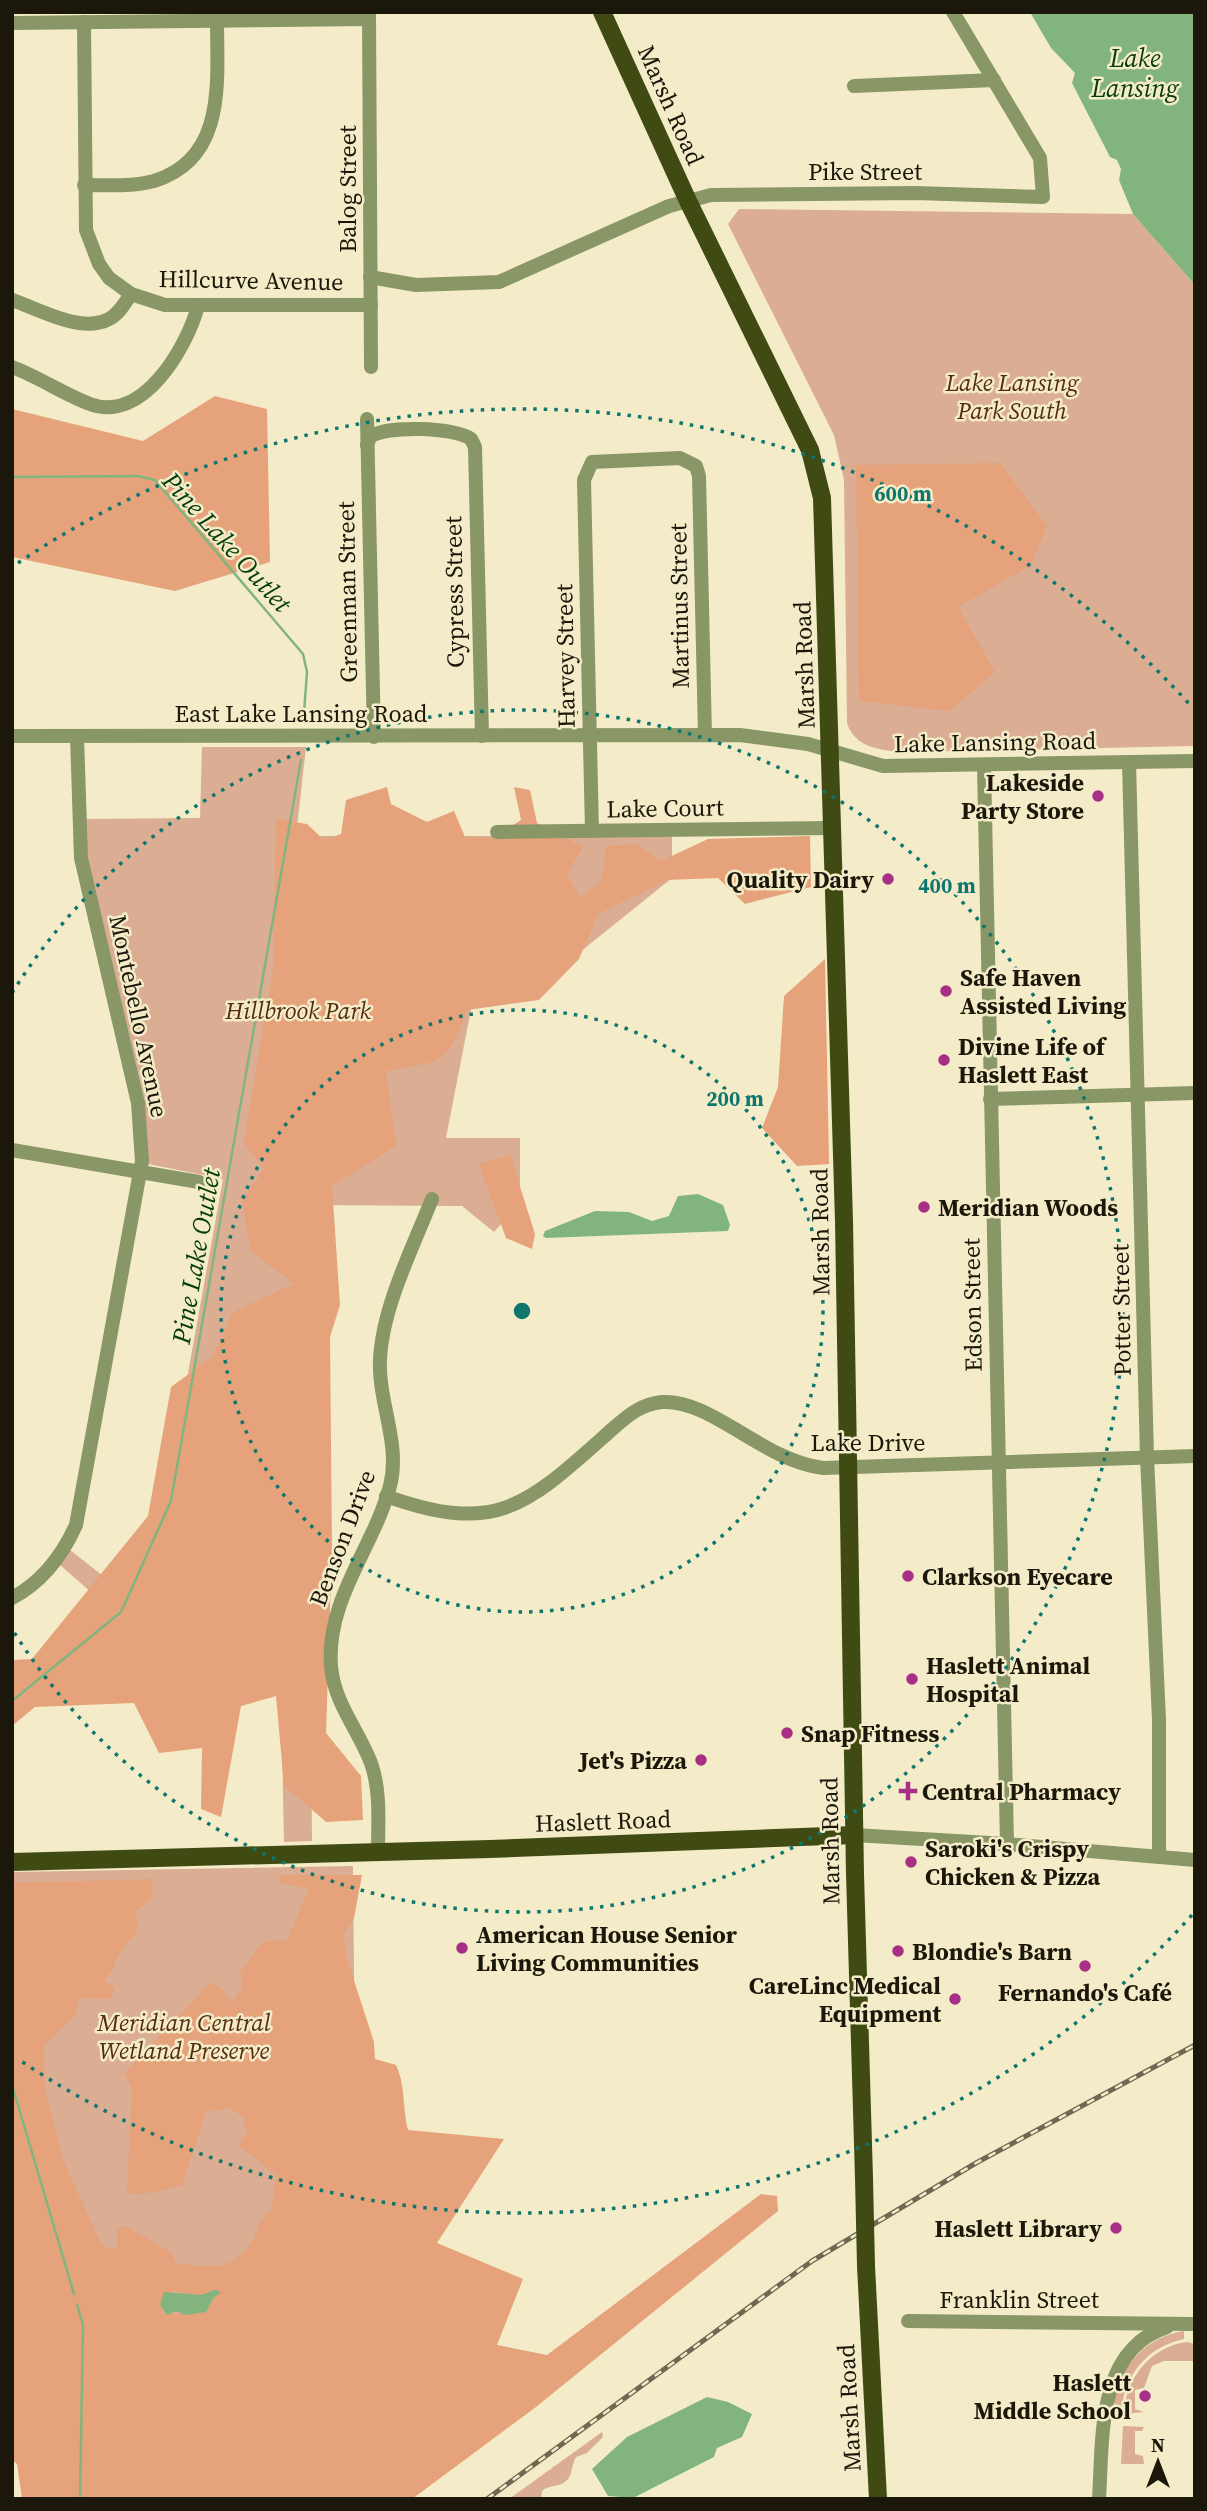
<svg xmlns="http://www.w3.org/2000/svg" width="1207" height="2511" viewBox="0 0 1207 2511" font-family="'Source Serif 4',serif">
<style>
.green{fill:#dbad93}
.forest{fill:#e5a27b;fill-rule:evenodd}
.water{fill:#82b57e}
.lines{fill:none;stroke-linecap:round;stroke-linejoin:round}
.stream{stroke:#82b57e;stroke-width:2.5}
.minor{stroke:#899665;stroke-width:14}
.major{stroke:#404b13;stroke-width:18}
.rail-casing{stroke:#6e6953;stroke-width:5}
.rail{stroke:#f4ecc8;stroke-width:2.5;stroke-dasharray:8;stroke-linecap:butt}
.major-bridge{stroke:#404b13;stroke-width:18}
.ring{fill:none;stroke:#0f766e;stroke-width:3.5;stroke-dasharray:3.5 7}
.poi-dot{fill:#a72f85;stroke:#f4ecc8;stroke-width:2.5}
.labels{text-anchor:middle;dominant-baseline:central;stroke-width:5;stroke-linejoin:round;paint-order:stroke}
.street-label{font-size:24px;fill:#1b180b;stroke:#f4ecc8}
.park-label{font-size:24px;font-style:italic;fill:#562b0e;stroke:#f4ecc8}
.poi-label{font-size:24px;font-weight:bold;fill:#1b180b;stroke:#f4ecc8;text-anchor:start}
.water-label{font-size:26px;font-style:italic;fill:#063e07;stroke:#f4ecc8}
.centre{fill:#0f766e;stroke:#f4ecc8;stroke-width:3.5}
.ring-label{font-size:21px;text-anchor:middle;font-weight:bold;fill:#0f766e;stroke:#f4ecc8;stroke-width:5;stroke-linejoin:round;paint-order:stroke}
</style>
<rect width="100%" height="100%" fill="#f4ecc8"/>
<g class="green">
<path d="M739,209L1133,214L1195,285V746L903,752C880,750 855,748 847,723L844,480L834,435L728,224Z"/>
<polygon points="202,747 306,747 296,836 672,836 672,878 544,981 479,968 446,1138 520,1138 520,1204 494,1232 462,1206 306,1205 312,1841 284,1842 281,1691 116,1614 60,1565 70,1550 126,1594 161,1523 223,1179 148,1164 144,1097 88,860 85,819 200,818"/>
<polygon points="353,1866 359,2499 92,2499 12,2046 12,1872"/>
<path d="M1184,2331V2339C1146,2347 1124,2376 1121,2413L1113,2401C1122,2364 1146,2337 1184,2331Z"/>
<path d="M1187,2342L1195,2344L1194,2361H1164L1152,2366L1144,2388L1135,2390V2409L1144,2412L1124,2414C1125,2379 1151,2346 1187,2342Z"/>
<polygon points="1123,2426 1144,2427 1142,2431 1135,2431 1135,2454 1143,2456 1144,2464 1121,2464"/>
<path d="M602,2432L603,2437L587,2453L576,2457C572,2464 572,2474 568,2479C561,2488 550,2484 542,2491L541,2499H509Z"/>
</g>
<g class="forest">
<polygon points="215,396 267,409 270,562 175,591 12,557 12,409 143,441"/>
<polygon points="1000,463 1047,526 1031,565 958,607 995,672 949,711 859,701 856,465"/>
<path d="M387,787L391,804L427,822L454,811L465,837L493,838L521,820L514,787L530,790L537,823L583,847L567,874L580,897L602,881L606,846L636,844L661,861L708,839L810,836L811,887L745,904L718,878L667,880L598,914L579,959L539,1000L467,1010C447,1066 441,1061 386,1071L396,1146L332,1186L340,1305L330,1337L332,1549L326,1733L361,1776L363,1820L326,1822L284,1785L276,1696L241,1706L221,1817L201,1809L202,1748L159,1753L134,1703L35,1707L12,1726V1660L32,1659L148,1516L171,1387L212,1357L233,1312L294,1284L251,1251L242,1201L264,1169L244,1143L273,970L276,819L307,824L324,840L341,834L346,800Z"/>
<polygon points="825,959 829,1164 797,1166 762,1128 778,1087 784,996"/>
<polygon points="510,1155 535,1234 532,1249 506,1238 479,1164"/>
<path d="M279,1875H362L354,1918L344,1934L346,1956L374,2042L375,2059L396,2065C406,2087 402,2106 408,2130L504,2139L437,2243L523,2279L497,2345L547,2355L761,2194L777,2196L778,2211L536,2407L412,2499H22L17,2464L12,2460V1883L152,1879L151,1899L134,1912C144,1933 131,1936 121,1951C114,1962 116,1969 104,1980L115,1989L110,1999L79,1998L76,2014L44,2045L45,2090L63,2160L102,2246L117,2250V2229L124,2226L170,2251L176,2263C206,2268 232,2272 251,2243C261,2227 253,2225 271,2211L276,2175L239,2146L247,2132L243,2117L230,2108L206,2112L182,2185L139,2195L127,2192L132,2087L124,2073L211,1982L224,1991L232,2004L242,1987L240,1972L263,1942L287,1940L309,1889L279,1882ZM214,2290V2297L206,2312L164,2314L160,2305L171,2291L201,2295Z"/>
</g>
<g class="water">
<polygon points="1030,12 1195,12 1195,285 1133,214 1119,180 1121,169 1117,160 1110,157 1072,83 1075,73 1051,48"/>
<polygon points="698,1194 723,1205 730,1225 728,1231 546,1238 543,1236 545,1231 595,1211 629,1212 652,1221 669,1216 678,1196"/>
<polygon points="214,2290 220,2291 220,2294 214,2297 206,2312 185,2315 176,2311 167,2315 160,2305 164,2292 201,2295"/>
<polygon points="707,2397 728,2402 752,2414 742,2437 717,2448 714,2457 633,2498 608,2496 592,2469 627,2437"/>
</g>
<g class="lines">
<g class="stream">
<polyline points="12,477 138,476 155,480 303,654 307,672 304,713"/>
<polyline points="12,1701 121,1612 171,1501 301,760"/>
<polyline points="12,2085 74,2294"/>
<polyline points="77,2305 83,2325 80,2499"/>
</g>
<g class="minor">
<polyline points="369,12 371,367"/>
<polyline points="84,22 86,230 99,264 109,278 131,294 165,305 371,305"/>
<polyline points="12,23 369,19"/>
<polyline points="854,86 994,80"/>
<path d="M84,185C107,185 132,187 154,181C227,159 217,80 217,20"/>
<polyline points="370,277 416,285 499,282 669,206 711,195 915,193 1043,197 1040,158 953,12"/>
<path d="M12,300C39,309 81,334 109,319C119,314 125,303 131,294"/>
<path d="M12,367C39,377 63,394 90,404C143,424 187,347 198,306"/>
<polyline points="367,419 374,737"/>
<path d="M367,445L370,437C386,425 454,427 471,439L475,447L482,736"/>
<polyline points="12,736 740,735 808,744 883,766 1195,761"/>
<polyline points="1129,762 1147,1457 1159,1720 1159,1857"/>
<polyline points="984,766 1007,1844"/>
<polyline points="592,831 584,480 592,462 680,458 696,466 699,476 705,735"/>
<polyline points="497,832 834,828"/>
<polyline points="990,1099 1195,1093"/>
<polyline points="12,1150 199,1182"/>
<path d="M386,1496C497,1536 527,1505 608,1433C625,1418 639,1404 662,1402C712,1399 763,1461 823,1468L1195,1456"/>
<path d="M12,1598C42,1582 62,1556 76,1525L142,1161L138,1103L81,858L77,736"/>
<polyline points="854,1835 1007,1844 1195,1860"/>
<path d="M378,1852C378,1823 381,1791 371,1763C358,1729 334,1703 331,1666C326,1599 374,1547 390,1486C401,1444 378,1402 380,1360C382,1308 413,1247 432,1199"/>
<polyline points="908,2321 1195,2324"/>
<path d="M1099,2499C1103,2439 1096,2350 1167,2327"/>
</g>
<g class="major">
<polyline points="602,12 688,201 810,450 822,498 844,1221 855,1874 864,2178"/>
<polyline points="12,1862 490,1849 854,1835"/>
<polyline points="866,2266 878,2499"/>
</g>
<g class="rail-casing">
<polyline id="rail" points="487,2499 812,2261 976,2163 1195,2045"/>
</g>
<use href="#rail" class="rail"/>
<polyline class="major-bridge" points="864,2178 866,2266"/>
</g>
<g class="ring">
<circle cx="522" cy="1311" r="301"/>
<path d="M12 993A601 601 0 1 1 12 1629"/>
<path d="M1192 1915A902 902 0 0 1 18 2059M18 563A902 902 0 0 1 1192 707"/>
</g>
<g class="poi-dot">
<circle cx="1098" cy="796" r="7"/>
<circle cx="888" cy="879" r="7"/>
<circle cx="946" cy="991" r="7"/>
<circle cx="944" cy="1060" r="7"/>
<circle cx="924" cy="1207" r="7"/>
<circle cx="908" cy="1576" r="7"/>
<circle cx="912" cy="1679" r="7"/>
<circle cx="787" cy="1733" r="7"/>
<circle cx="701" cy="1760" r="7"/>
<path d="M904.5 1780.5h7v7h7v7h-7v7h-7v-7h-7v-7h7z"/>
<circle cx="911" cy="1862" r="7"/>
<circle cx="462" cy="1948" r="7"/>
<circle cx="898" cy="1951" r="7"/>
<circle cx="1085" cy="1966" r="7"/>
<circle cx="955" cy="1999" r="7"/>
<circle cx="1116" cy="2228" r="7"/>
<circle cx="1145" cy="2396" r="7"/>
</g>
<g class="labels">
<g class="street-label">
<text transform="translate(671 105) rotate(66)">Marsh Road</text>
<text x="865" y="171">Pike Street</text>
<text transform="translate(347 189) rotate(-90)">Balog Street</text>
<text transform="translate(251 280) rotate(1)">Hillcurve Avenue</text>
<text transform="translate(347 592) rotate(-91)">Greenman Street</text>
<text transform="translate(454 592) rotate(-91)">Cypress Street</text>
<text transform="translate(679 606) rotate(-91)">Martinus Street</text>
<text transform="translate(565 656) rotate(-91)">Harvey Street</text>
<text transform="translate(804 665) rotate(-92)">Marsh Road</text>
<text x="301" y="713">East Lake Lansing Road</text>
<text transform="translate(995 742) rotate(-1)">Lake Lansing Road</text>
<text transform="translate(665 808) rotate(-1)">Lake Court</text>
<text transform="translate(139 1016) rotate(78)">Montebello Avenue</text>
<text transform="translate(820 1232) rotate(-91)">Marsh Road</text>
<text transform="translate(972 1305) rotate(-91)">Edson Street</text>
<text transform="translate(1121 1310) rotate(-91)">Potter Street</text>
<text x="868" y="1442">Lake Drive</text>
<text transform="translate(342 1538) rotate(-69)">Benson Drive</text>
<text transform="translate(603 1821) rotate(-2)">Haslett Road</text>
<text transform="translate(830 1841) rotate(-91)">Marsh Road</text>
<text x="1019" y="2299">Franklin Street</text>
<text transform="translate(849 2408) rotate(-93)">Marsh Road</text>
</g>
<g class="park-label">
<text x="1012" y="382">Lake Lansing<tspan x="1012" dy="28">Park South</tspan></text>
<text x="298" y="1010">Hillbrook Park</text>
<text x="184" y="2022">Meridian Central<tspan x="184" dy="28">Wetland Preserve</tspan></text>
</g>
<g class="poi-label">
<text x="1084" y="782" text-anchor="end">Lakeside<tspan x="1084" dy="28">Party Store</tspan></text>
<text x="874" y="879" text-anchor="end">Quality Dairy</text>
<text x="960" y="977">Safe Haven<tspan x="960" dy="28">Assisted Living</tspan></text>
<text x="958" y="1046">Divine Life of<tspan x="958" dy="28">Haslett East</tspan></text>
<text x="938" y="1207">Meridian Woods</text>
<text x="922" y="1576">Clarkson Eyecare</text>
<text x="926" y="1665">Haslett Animal<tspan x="926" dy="28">Hospital</tspan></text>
<text x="801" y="1733">Snap Fitness</text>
<text x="687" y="1760" text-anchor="end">Jet's Pizza</text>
<text x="922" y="1791">Central Pharmacy</text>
<text x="925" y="1848">Saroki's Crispy<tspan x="925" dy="28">Chicken &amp; Pizza</tspan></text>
<text x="476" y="1934">American House Senior<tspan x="476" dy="28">Living Communities</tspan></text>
<text x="912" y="1951">Blondie's Barn</text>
<text x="941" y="1985" text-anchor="end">CareLinc Medical<tspan x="941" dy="28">Equipment</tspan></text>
<text x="1085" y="1992" text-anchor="middle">Fernando's Café</text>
<text x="1102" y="2228" text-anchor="end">Haslett Library</text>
<text x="1131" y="2382" text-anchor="end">Haslett<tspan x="1131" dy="28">Middle School</tspan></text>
</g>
<g class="water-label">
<text x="1135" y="58">Lake<tspan x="1135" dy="30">Lansing</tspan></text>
<text transform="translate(227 542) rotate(48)">Pine Lake Outlet</text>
<text transform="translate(196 1256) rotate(-80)">Pine Lake Outlet</text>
</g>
</g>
<circle cx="522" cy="1311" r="10" class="centre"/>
<g class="ring-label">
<text x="903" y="501">600 m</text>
<text x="947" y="893">400 m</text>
<text x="735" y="1106">200 m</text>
</g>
<rect width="1207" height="2511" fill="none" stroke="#1b180b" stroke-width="28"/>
<g transform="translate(1158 2462)" stroke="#f4ecc8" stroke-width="5" paint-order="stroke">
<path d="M0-5L12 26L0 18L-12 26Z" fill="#1b180b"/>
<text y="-10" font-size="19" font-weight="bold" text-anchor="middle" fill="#1b180b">N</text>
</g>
</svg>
